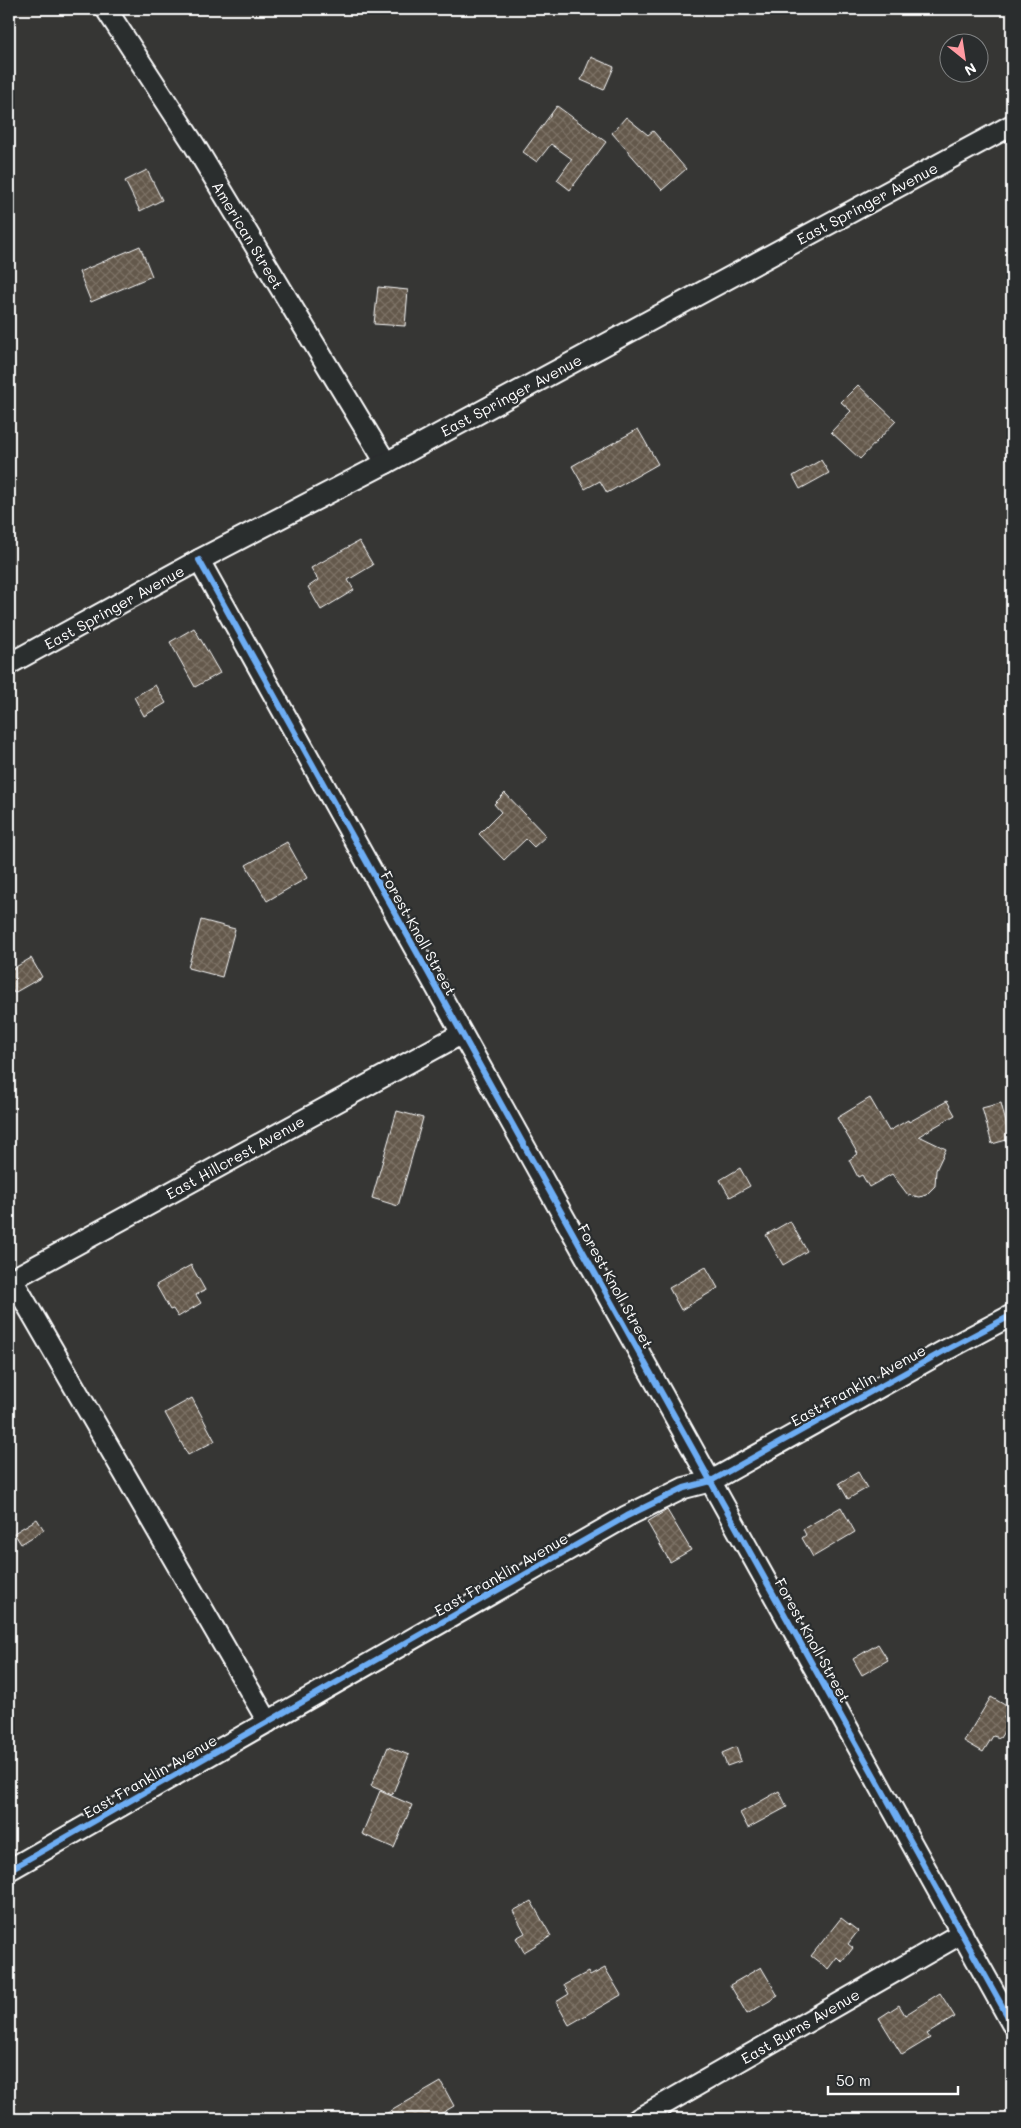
<svg xmlns="http://www.w3.org/2000/svg" width="1021" height="2128" viewBox="0 0 1021 2128" font-family="Mali,sans-serif">
<style>
.building{fill:url(#building-cross-hatch);stroke:#fff}
.lines{fill:none;stroke-linecap:round;stroke-linejoin:round}
.minor-casing{stroke:#fff;stroke-width:24}
.minor{stroke:#2a2d2e;stroke-width:20}
.cycleway-casing{stroke:#2a2d2e;stroke-width:9}
.cycleway{stroke:#6dadf4;stroke-width:6}
.labels{text-anchor:middle;dominant-baseline:central;stroke-width:4.5;stroke-linejoin:round;paint-order:stroke}
.street-label{font-size:15px;fill:#fff;stroke:#2a2d2e}
</style>
<defs>
<pattern id="building-cross-hatch" width="8" height="8" patternUnits="userSpaceOnUse" patternTransform="scale(1.25)"><rect width="8" height="8" fill="#64594b"/><path d="M0 0l8 8M0 8l8-8" fill="none" stroke="#7b7266"/></pattern>
</defs>
<rect width="100%" height="100%" fill="#363634"/>
<filter id="ink" filterUnits="userSpaceOnUse"><feTurbulence type="fractalNoise" baseFrequency=".02" numOctaves="2"/><feDisplacementMap in="SourceGraphic" scale="10" xChannelSelector="R" yChannelSelector="G"/><feConvolveMatrix kernelMatrix="1 2 1 2 8 2 1 2 1" color-interpolation-filters="sRGB"/></filter>
<g filter="url(#ink)">
<g class="building">
<polygon points="591,57 614,67 604,90 581,80"/>
<polygon points="557,106 606,142 570,190 557,180 572,159 551,144 537,162 523,152"/>
<polygon points="626,117 648,135 653,131 686,169 662,190 612,133"/>
<polygon points="147,170 162,200 140,211 125,181"/>
<polygon points="140,246 152,276 91,302 79,272"/>
<polygon points="378,287 408,290 405,326 374,324"/>
<polygon points="858,385 896,421 860,459 831,432 851,411 841,402"/>
<polygon points="638,429 658,464 607,493 600,481 585,489 572,466"/>
<polygon points="821,460 829,473 800,489 793,476"/>
<polygon points="359,541 373,565 348,580 354,590 321,610 308,587 318,580 311,568"/>
<polygon points="194,628 220,673 195,687 170,642"/>
<polygon points="155,685 166,703 144,716 134,697"/>
<polygon points="505,793 546,836 534,847 526,839 504,860 479,834 501,812 494,804"/>
<polygon points="287,842 307,878 267,901 246,865"/>
<polygon points="201,920 235,929 222,977 188,968"/>
<polygon points="31,958 42,977 14,993 9,984 9,971"/>
<polygon points="870,1098 889,1131 908,1120 909,1122 947,1101 955,1115 919,1136 946,1149 936,1170 935,1186 926,1195 920,1197 908,1195 892,1174 869,1187 862,1175 858,1177 849,1160 858,1154 837,1118"/>
<polygon points="1001,1103 1010,1139 992,1144 982,1108"/>
<polygon points="397,1111 423,1118 398,1206 372,1198"/>
<polygon points="740,1168 750,1186 730,1197 720,1180"/>
<polygon points="790,1221 807,1251 783,1265 766,1235"/>
<polygon points="191,1265 205,1290 196,1295 201,1303 178,1317 173,1309 170,1310 156,1285"/>
<polygon points="706,1267 718,1288 681,1310 669,1288"/>
<polygon points="192,1398 215,1441 188,1455 165,1413"/>
<polygon points="858,1472 867,1488 848,1499 839,1483"/>
<polygon points="841,1507 855,1532 813,1557 802,1538 806,1535 803,1529"/>
<polygon points="667,1510 691,1550 670,1562 647,1522"/>
<polygon points="37,1519 44,1530 21,1544 14,1533"/>
<polygon points="878,1644 888,1660 862,1675 853,1659"/>
<polygon points="991,1697 1010,1708 1004,1718 1010,1722 1000,1738 993,1736 983,1752 964,1741"/>
<polygon points="388,1747 409,1755 392,1795 371,1786"/>
<polygon points="736,1747 741,1761 727,1766 722,1753"/>
<polygon points="380,1791 412,1805 394,1848 362,1834"/>
<polygon points="779,1791 787,1807 748,1828 740,1813"/>
<polygon points="531,1901 551,1936 524,1952 516,1938 525,1933 513,1911"/>
<polygon points="841,1918 858,1931 848,1944 853,1948 842,1962 837,1957 828,1969 811,1956"/>
<polygon points="761,1967 778,1996 747,2014 730,1985"/>
<polygon points="605,1968 621,1995 569,2025 556,2002 569,1994 564,1985 588,1972 590,1976"/>
<polygon points="940,1993 955,2017 927,2034 930,2038 902,2055 879,2018 899,2005 905,2015"/>
<polygon points="441,2082 454,2106 432,2119 377,2119"/>
</g>
<g class="lines">
<g class="minor-casing">
<g id="minor">
<polyline points="106,9 195,146 386,463"/>
<polyline points="199,560 1012,2024"/>
<polyline points="9,664 199,560 386,463 1012,125"/>
<polyline points="12,1279 268,1722"/>
<polyline points="9,1281 461,1034"/>
<polyline points="9,1870 627,1516 684,1488 711,1481 944,1351 1012,1315"/>
<polyline points="638,2119 962,1933"/>
</g>
</g>
<use href="#minor" class="minor"/>
<g class="cycleway-casing">
<g id="cycleway">
<polyline points="199,560 1012,2024"/>
<polyline points="9,1870 627,1516 684,1488 711,1481 944,1351 1012,1315"/>
</g>
</g>
<use href="#cycleway" class="cycleway"/>
</g>
</g>
<g class="labels">
<g class="street-label">
<text transform="translate(867 203) rotate(-28)">East Springer Avenue</text>
<text transform="translate(248 235) rotate(59)">American Street</text>
<text transform="translate(511 395) rotate(-28)">East Springer Avenue</text>
<text transform="translate(114 607) rotate(-29)">East Springer Avenue</text>
<text transform="translate(419 933) rotate(61)">Forest Knoll Street</text>
<text transform="translate(235 1157) rotate(-29)">East Hillcrest Avenue</text>
<text transform="translate(616 1286) rotate(61)">Forest Knoll Street</text>
<text transform="translate(858 1385) rotate(-29)">East Franklin Avenue</text>
<text transform="translate(501 1574) rotate(-30)">East Franklin Avenue</text>
<text transform="translate(813 1640) rotate(61)">Forest Knoll Street</text>
<text transform="translate(150 1776) rotate(-30)">East Franklin Avenue</text>
<text transform="translate(800 2026) rotate(-30)">East Burns Avenue</text>
</g>
</g>
<rect width="1021" height="2128" fill="none" stroke="#2a2d2e" stroke-width="30"/>
<rect x="15" y="15" width="991" height="2098" fill="none" stroke="#fff" stroke-width="2" filter="url(#ink)"/>
<g transform="translate(964 58) rotate(150)"><circle r="24" fill="#2a2d2e" stroke="#7f8182"/>
<path d="M0-4L9 19L0 12L-9 19Z" fill="#ff9aa2"/>
<text y="-8" font-size="14" font-weight="bold" text-anchor="middle" fill="#ffffff">N</text>
</g>
<path d="M828 2086v8h130v-8" fill="none" stroke="#ffffff" stroke-width="2.5"/>
<text x="836" y="2086" font-size="15" fill="#ffffff" stroke="#2a2d2e" stroke-width="4" paint-order="stroke">50 m</text>
</svg>
